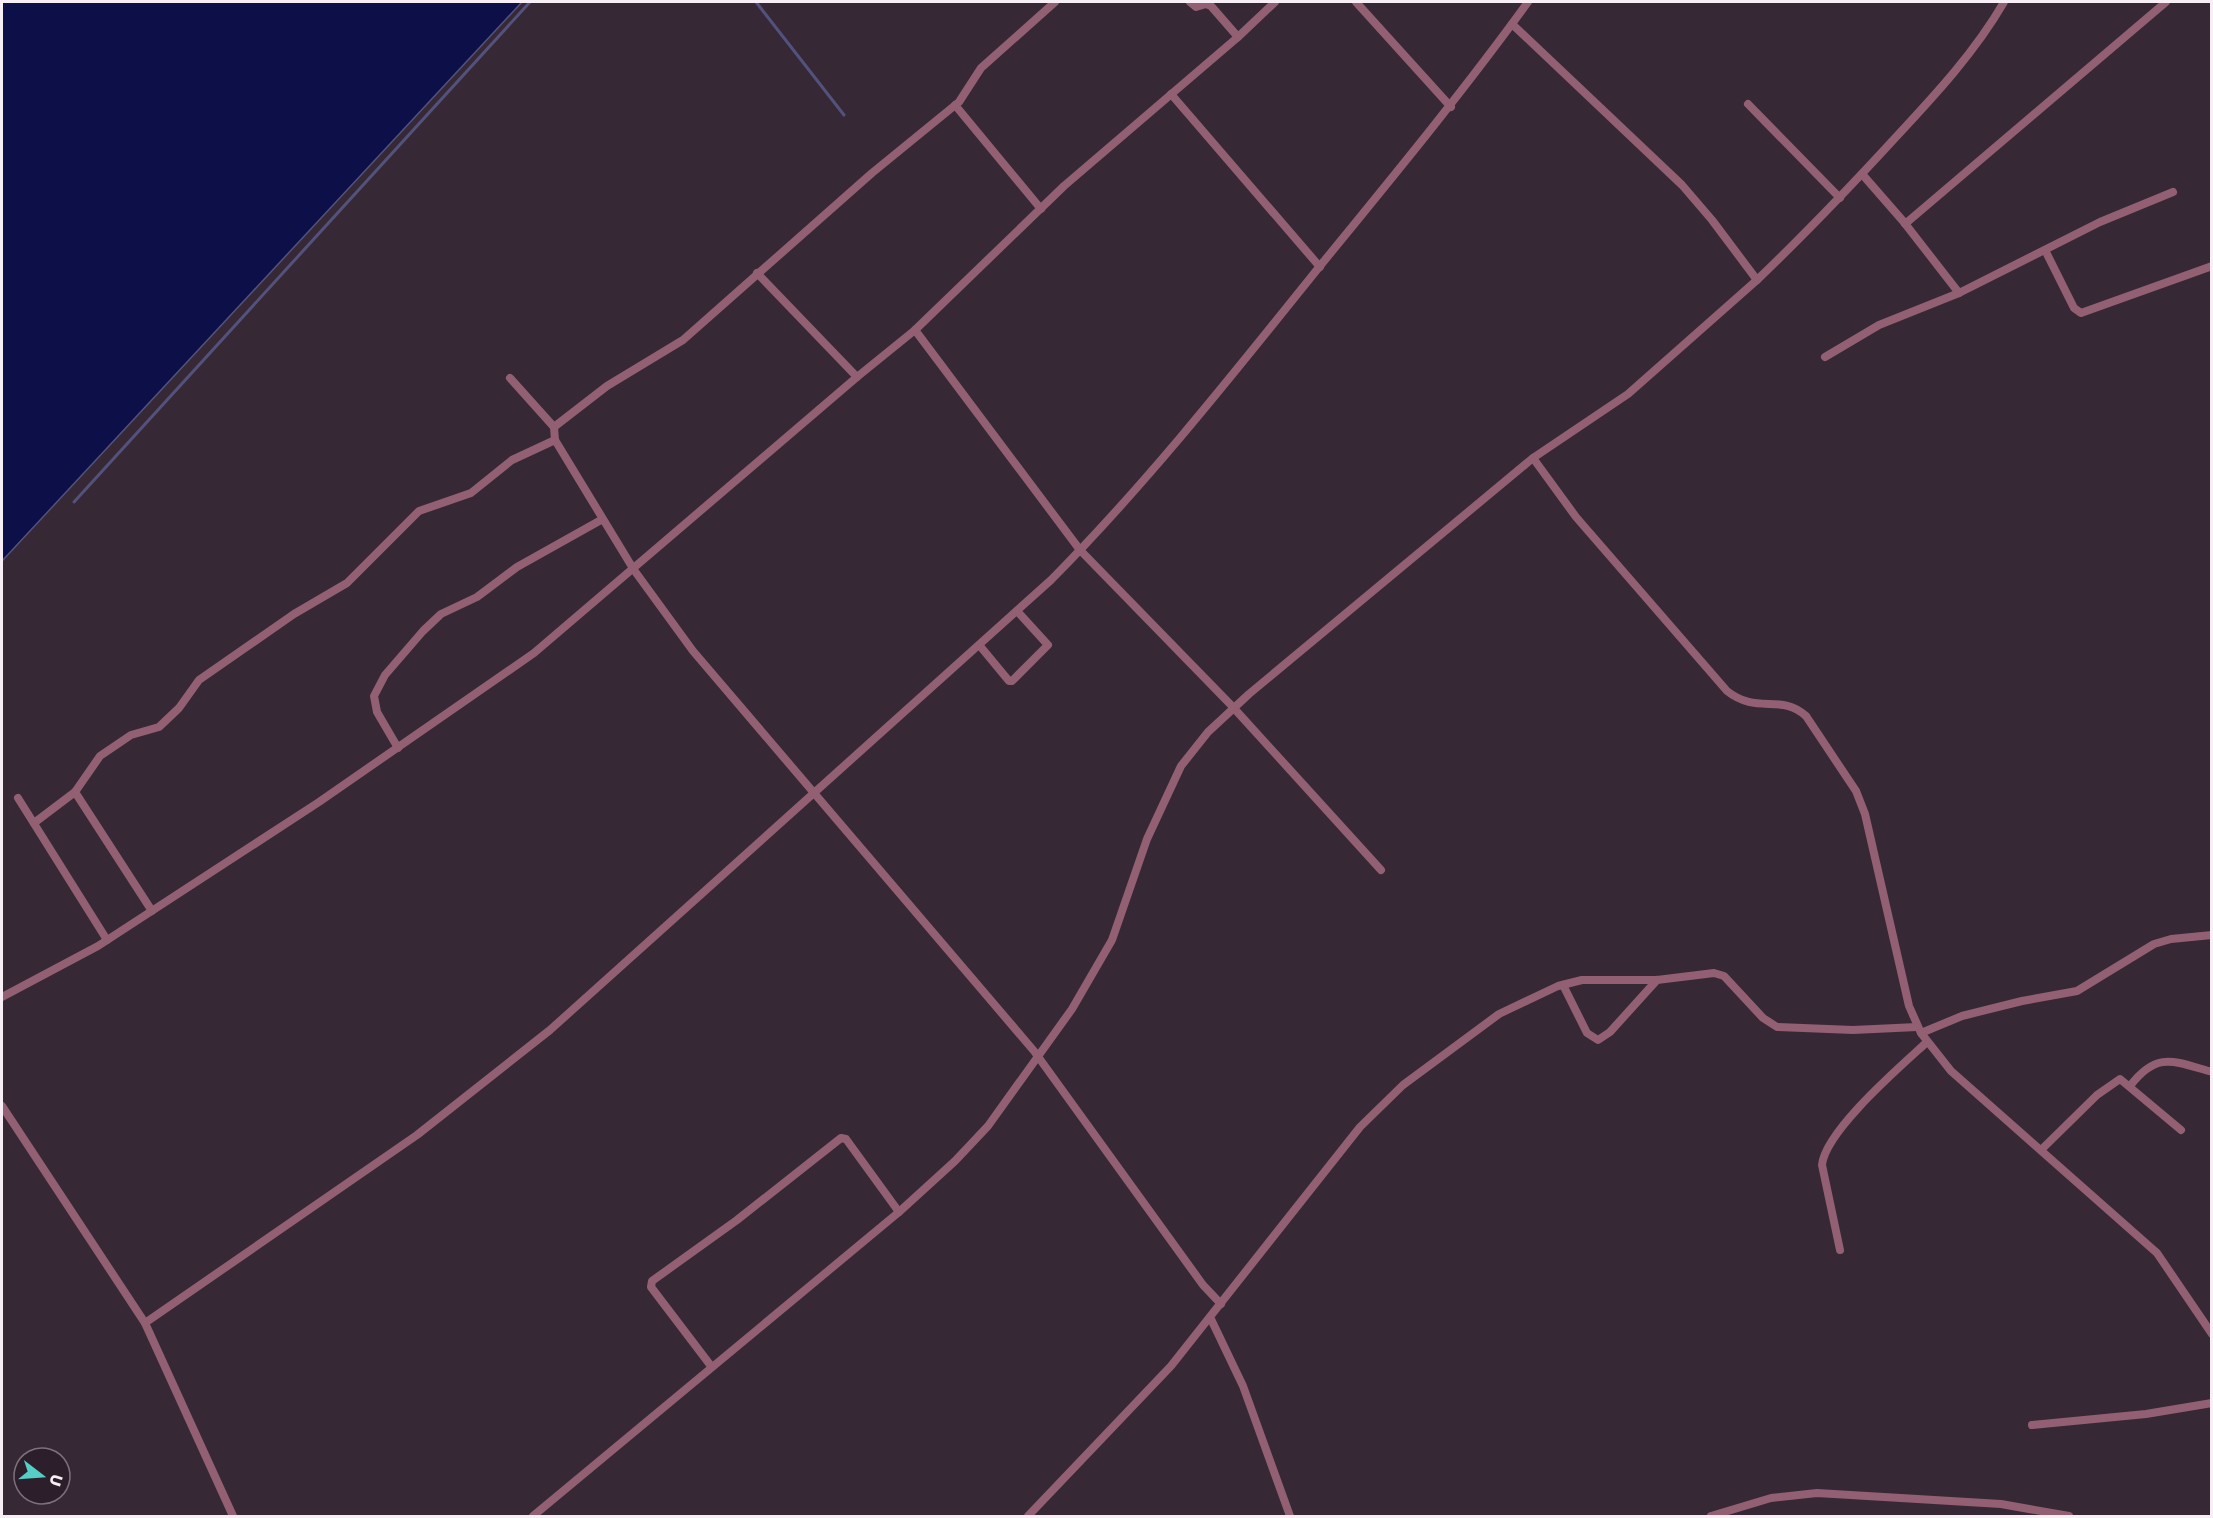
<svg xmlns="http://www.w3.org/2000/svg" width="2213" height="1518" viewBox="0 0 2213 1518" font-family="Poppins,sans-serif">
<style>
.water{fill:#0c0f48;stroke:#52527c;stroke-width:1.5}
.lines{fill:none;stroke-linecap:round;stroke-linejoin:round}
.stream{stroke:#52527c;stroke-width:3}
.minor{stroke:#935f73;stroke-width:8}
</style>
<rect width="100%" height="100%" fill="#362935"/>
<polygon class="water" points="2,2 522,2 2,561"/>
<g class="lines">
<g class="stream">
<polyline points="756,2 844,115"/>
<polyline points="74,502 530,2"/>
</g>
<g class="minor">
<polyline points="1190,2 1196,7 1206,4 1211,6 1238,37"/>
<polyline points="1356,2 1451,107"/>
<path d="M1512,24L1682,185L1712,220L1757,280L1628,394L1533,458L1576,517L1727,691C1757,715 1781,693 1806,716L1856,791L1865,814L1909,1006L1921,1033L1951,1071L2157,1253L2212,1334"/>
<polyline points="1171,94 1320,267"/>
<polyline points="1748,104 1840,198"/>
<polyline points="955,105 1041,209"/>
<polyline points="1862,174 1903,221 1959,293"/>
<polyline points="1905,224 2166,2"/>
<polyline points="2046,252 2074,308 2081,313 2212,266"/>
<polyline points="757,273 857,377"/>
<path d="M1757,280C1805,234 1851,186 1896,137C1936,94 1975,52 2004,2"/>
<polyline points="915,330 1080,550 1231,705 1381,870"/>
<polyline points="1825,357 1879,325 1959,293 2100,222 2173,192"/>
<polyline points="510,378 554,427 555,440 634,570 693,651 1034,1051 1203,1285 1221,1304"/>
<polyline points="554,427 607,386 683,340 872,173 959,102 981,68 1055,2"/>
<polyline points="980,646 1009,681 1012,681 1048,645 1017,611"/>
<polyline points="398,748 377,712 374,696 385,675 423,631 441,614 477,597 517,567 601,520"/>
<polyline points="18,798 107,940"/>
<polyline points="34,823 75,792"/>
<polyline points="152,911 75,792 100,756 131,735 159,727 179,708 199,680 294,614 347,583 419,511 471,493 512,460 555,440"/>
<polyline points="1563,985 1587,1033 1598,1040 1610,1032 1657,980"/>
<polyline points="2,997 98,946 319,802 534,653 857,377 915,330 1064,186 1238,37 1275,2"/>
<polyline points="1921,1033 1962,1016 2022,1001 2077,991 2154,944 2171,939 2212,935"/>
<path d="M2130,1086C2157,1051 2173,1061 2212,1072"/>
<polyline points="2,1106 145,1323 233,1516"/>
<polyline points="2041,1150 2097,1095 2120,1079 2181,1130"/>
<path d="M1840,1250L1822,1165C1825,1131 1901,1066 1927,1042"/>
<polyline points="1210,1317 1243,1386 1290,1516"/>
<path d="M145,1323L417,1135L550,1030L1051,580C1148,482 1234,373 1320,266C1391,179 1462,93 1528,2"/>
<polyline points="711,1366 651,1287 652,1281 737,1220 841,1138 846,1139 899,1212"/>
<polyline points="2032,1425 2146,1414 2212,1403"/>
<polyline points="533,1516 899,1212 955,1161 988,1126 1072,1009 1112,940 1147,839 1181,766 1208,732 1249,694 1533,458"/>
<polyline points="1028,1516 1171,1366 1360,1127 1403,1085 1499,1014 1558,986 1582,980 1657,980 1714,973 1724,976 1763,1018 1777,1027 1853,1030 1917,1027"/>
<polyline points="1711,1516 1771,1498 1817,1493 2001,1504 2069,1516"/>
</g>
</g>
<rect width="2213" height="1518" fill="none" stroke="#f7eef6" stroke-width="6"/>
<g transform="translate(42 1476) rotate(107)"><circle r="28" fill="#2c1f2b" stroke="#7d727c" stroke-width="1.5"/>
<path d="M0-4.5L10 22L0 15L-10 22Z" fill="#55cec5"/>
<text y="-9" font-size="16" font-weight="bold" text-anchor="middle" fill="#f7eef6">U</text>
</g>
</svg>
